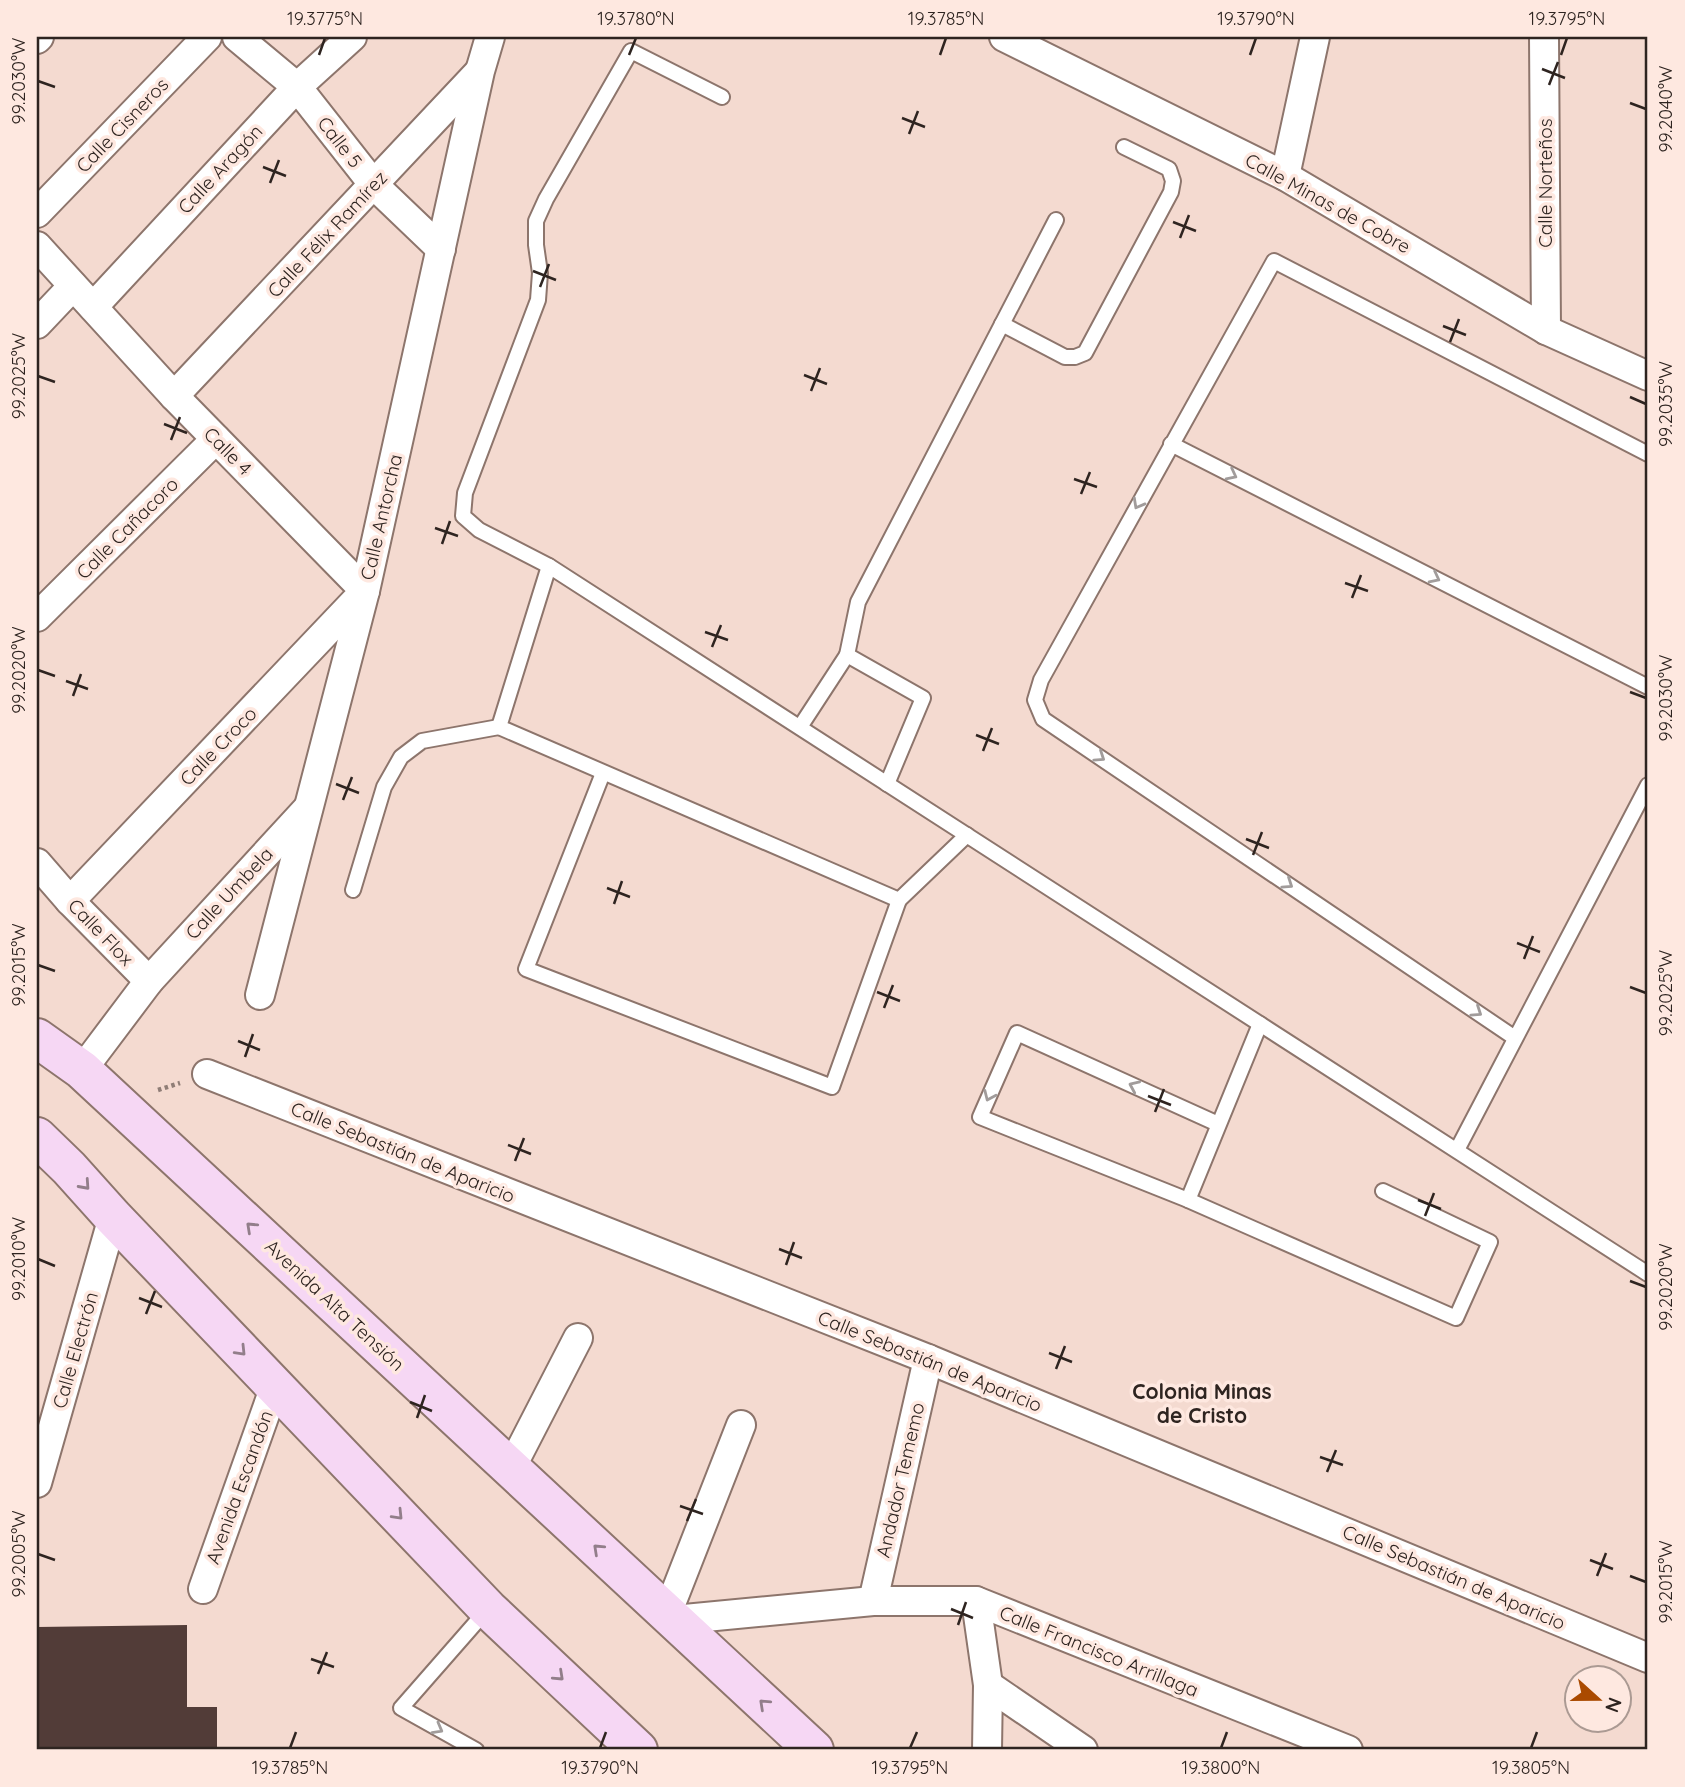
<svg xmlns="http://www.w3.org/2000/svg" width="1685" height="1787" viewBox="0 0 1685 1787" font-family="Quicksand,sans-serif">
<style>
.building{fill:#523c38}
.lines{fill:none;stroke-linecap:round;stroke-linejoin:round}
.service-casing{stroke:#8d756c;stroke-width:18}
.minor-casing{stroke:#8d756c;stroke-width:32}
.secondary-casing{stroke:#8d756c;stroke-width:42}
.path{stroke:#8f7d76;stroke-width:4.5;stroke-dasharray:3.5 3.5;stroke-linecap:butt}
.service{stroke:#fff;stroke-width:14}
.minor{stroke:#fff;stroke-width:28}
.secondary{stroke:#f6d7f4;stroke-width:38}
.oneway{stroke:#a19c9b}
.oneway2{stroke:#927e8a}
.ticks{fill:none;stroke:#2e2420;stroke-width:2.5}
.labels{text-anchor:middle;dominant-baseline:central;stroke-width:7;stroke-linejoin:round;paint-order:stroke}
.street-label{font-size:19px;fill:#2e2420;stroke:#fee8e0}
.neighbourhood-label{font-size:21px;font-weight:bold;fill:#2e2420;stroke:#fee8e0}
.neatline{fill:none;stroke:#2e2420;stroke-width:2.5}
.ticks-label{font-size:18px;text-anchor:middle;fill:#2e2420}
</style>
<rect width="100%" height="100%" fill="#f4dad0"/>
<polygon class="building" points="187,1625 187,1707 217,1707 217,1750 37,1750 37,1627"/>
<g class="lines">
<g class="service-casing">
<g id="service">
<polyline points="722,97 631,51 546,199 536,221 536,245 540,273 538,300 465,493 463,516 479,530 549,566 1648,1274"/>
<polyline points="1002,324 1065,357 1075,357 1085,353 1171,192 1173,181 1169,169 1124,147"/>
<polyline points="1171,444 1648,687"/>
<polyline points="549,566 499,727 899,900 967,835"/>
<polyline points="847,655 858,602 1056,220"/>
<polyline points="800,727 847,655 923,698 887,784"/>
<polyline points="603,773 526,969 832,1087 899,900"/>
<polyline points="353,890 384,787 401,757 422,741 499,727"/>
<polyline points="1515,1038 1043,719 1035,700 1041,680 1274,261 1648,454"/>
<polyline points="1218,1124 1017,1033 980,1117 1188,1200 1456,1318 1490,1242 1383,1191"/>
<polyline points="1457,1150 1648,785"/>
<polyline points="1188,1200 1260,1024"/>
<polyline points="476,1750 401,1708 486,1611"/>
</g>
</g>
<g class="minor-casing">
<g id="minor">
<polyline points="237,37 297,87 374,185 441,249"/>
<polyline points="1004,37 1285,176 1546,330 1648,376"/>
<polyline points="1544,37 1546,330"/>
<polyline points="37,39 39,37"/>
<polyline points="1285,176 1315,37"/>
<polyline points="37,213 207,37"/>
<polyline points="37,246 174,396 365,591 70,901"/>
<polyline points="93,307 297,87 352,37"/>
<polyline points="37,324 73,286"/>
<polyline points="174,396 479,72"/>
<polyline points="37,617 216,439"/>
<polyline points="37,863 70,901 149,981"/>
<polyline points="260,995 365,591 480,71 490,37"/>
<polyline points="82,1070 149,981 308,808"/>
<polyline points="207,1074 928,1359 1648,1658"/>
<polyline points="511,1468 578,1338"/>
<polyline points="37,1483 113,1217"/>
<polyline points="203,1589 275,1386"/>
<polyline points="873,1601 928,1359"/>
<polyline points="976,1601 988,1685 987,1750"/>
<polyline points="667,1614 741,1425"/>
<polyline points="674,1620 873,1601 976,1601 1348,1750"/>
<polyline points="988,1685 1083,1750"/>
</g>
</g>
<g class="secondary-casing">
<g id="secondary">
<polyline points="37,1038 82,1070 814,1750"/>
<polyline points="37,1137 69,1168 113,1217 488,1609 638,1750"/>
</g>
</g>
<polyline class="path" points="158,1090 180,1083"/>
<use href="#service" class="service"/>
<use href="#minor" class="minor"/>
<use href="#secondary" class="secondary"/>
</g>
<defs><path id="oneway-chevron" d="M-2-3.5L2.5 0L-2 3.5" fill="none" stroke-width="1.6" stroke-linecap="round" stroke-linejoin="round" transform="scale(1.75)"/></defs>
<g class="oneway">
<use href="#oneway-chevron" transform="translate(1232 475) rotate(27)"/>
<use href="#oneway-chevron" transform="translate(1138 504) rotate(119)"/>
<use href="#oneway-chevron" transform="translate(1435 578) rotate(27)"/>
<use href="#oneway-chevron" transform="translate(1100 757) rotate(34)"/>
<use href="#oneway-chevron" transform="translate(1288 884) rotate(34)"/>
<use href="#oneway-chevron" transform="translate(1477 1012) rotate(34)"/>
<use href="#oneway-chevron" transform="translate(1134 1086) rotate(-156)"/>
<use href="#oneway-chevron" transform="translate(989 1096) rotate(114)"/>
<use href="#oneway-chevron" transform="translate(438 1729) rotate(29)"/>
</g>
<g class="oneway2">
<use href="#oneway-chevron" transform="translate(85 1185) rotate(48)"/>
<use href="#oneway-chevron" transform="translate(251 1227) rotate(-137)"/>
<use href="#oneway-chevron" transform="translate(241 1351) rotate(46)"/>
<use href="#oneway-chevron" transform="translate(398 1515) rotate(46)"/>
<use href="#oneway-chevron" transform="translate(598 1549) rotate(-137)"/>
<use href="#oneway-chevron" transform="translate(559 1676) rotate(43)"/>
<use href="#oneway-chevron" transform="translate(764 1704) rotate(-137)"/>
</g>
<path class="ticks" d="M319,55L325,38M629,55L636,38M940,55L946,38M1250,55L1256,38M1561,55L1567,38M1542,69L1565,78M38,81L55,87M1549,85L1558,62M1630,103L1646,109M902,118L925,127M909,134L918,111M263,167L286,176M270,183L279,160M1173,222L1196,231M1180,238L1189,215M533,271L556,280M540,287L549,264M1443,326L1466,335M1450,342L1459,319M804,375L827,384M38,376L55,382M811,391L820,368M1630,397L1646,404M164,424L187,433M171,440L180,417M1074,479L1097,487M1081,494L1090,472M435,528L458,536M442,544L450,521M1345,583L1368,591M1352,598L1361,575M705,632L728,640M712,647L721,625M38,670L55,676M66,681L88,689M1630,692L1646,698M73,696L81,674M976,735L999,744M983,751L992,728M336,784L359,793M343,800L352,777M1246,839L1269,848M1253,855L1262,832M607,888L630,897M614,904L622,881M1517,943L1540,952M1524,959L1533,936M38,965L55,971M1630,987L1646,993M877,992L900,1001M884,1008L893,985M238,1041L260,1050M245,1057L253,1034M1148,1096L1171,1105M1155,1112L1164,1089M508,1145L531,1154M515,1161L524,1138M1418,1200L1441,1209M1425,1216L1434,1193M779,1249L802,1258M38,1259L55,1266M786,1265L794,1242M1630,1281L1646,1287M139,1298L162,1307M146,1314L155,1291M1049,1353L1072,1362M1056,1369L1065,1346M410,1402L432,1411M417,1418L425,1395M1320,1457L1343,1465M1327,1472L1336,1450M680,1506L703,1514M687,1521L696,1499M38,1554L55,1560M1590,1560L1613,1569M1597,1576L1606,1553M1630,1576L1646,1582M951,1609L973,1618M958,1625L966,1602M311,1659L334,1667M318,1674L327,1652M290,1748L296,1732M600,1748L606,1732M910,1748L917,1732M1221,1748L1227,1732M1531,1748L1537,1732"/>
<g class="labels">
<g class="street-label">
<text transform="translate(122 125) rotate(-46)">Calle Cisneros</text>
<text transform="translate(340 142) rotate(52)">Calle 5</text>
<text transform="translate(220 169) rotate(-47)">Calle Aragón</text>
<text transform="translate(1545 183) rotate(-90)">Calle Norteños</text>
<text transform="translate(1328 203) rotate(29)">Calle Minas de Cobre</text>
<text transform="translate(327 234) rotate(-47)">Calle Félix Ramírez</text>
<text transform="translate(228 451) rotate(45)">Calle 4</text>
<text transform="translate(381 517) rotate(-77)">Calle Antorcha</text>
<text transform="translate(127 528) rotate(-45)">Calle Cañacoro</text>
<text transform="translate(218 746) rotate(-46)">Calle Croco</text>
<text transform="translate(229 893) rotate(-47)">Calle Umbela</text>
<text transform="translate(101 932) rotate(46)">Calle Flox</text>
<text transform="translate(403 1152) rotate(22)">Calle Sebastián de Aparicio</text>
<text transform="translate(335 1305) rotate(43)">Avenida Alta Tensión</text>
<text transform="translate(75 1350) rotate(-74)">Calle Electrón</text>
<text transform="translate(930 1361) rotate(22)">Calle Sebastián de Aparicio</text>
<text transform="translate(900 1480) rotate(-77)">Andador Tememo</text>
<text transform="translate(239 1487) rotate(-70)">Avenida Escandón</text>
<text transform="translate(1454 1577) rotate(23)">Calle Sebastián de Aparicio</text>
<text transform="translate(1099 1651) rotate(22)">Calle Francisco Arrillaga</text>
</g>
<g class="neighbourhood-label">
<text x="1202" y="1391">Colonia Minas<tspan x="1202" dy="24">de Cristo</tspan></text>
</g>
</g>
<rect width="1685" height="1787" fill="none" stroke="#fee8e0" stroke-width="77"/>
<g transform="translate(1598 1699) rotate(111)"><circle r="33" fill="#fee8e0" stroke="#ab9a93" stroke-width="2"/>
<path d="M0-5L12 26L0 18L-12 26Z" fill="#aa4a00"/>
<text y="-10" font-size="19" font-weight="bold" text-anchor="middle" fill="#2e2420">N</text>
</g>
<rect x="38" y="38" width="1608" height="1710" class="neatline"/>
<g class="ticks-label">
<text x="325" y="25">19.3775°N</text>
<text x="636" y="25">19.3780°N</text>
<text x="946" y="25">19.3785°N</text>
<text x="1256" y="25">19.3790°N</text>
<text x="1567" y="25">19.3795°N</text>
<text transform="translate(19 81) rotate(-90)" y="6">99.2030°W</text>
<text transform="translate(1666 109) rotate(-90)" y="6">99.2040°W</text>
<text transform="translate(19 376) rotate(-90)" y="6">99.2025°W</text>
<text transform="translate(1666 404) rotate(-90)" y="6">99.2035°W</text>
<text transform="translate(19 670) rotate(-90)" y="6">99.2020°W</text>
<text transform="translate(1666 698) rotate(-90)" y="6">99.2030°W</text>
<text transform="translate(19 965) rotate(-90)" y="6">99.2015°W</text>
<text transform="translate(1666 993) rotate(-90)" y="6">99.2025°W</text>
<text transform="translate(19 1259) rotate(-90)" y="6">99.2010°W</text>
<text transform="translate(1666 1287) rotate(-90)" y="6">99.2020°W</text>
<text transform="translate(19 1554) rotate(-90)" y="6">99.2005°W</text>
<text transform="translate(1666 1582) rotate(-90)" y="6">99.2015°W</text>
<text x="290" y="1774">19.3785°N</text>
<text x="600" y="1774">19.3790°N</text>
<text x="910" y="1774">19.3795°N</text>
<text x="1221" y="1774">19.3800°N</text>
<text x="1531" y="1774">19.3805°N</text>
</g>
</svg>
